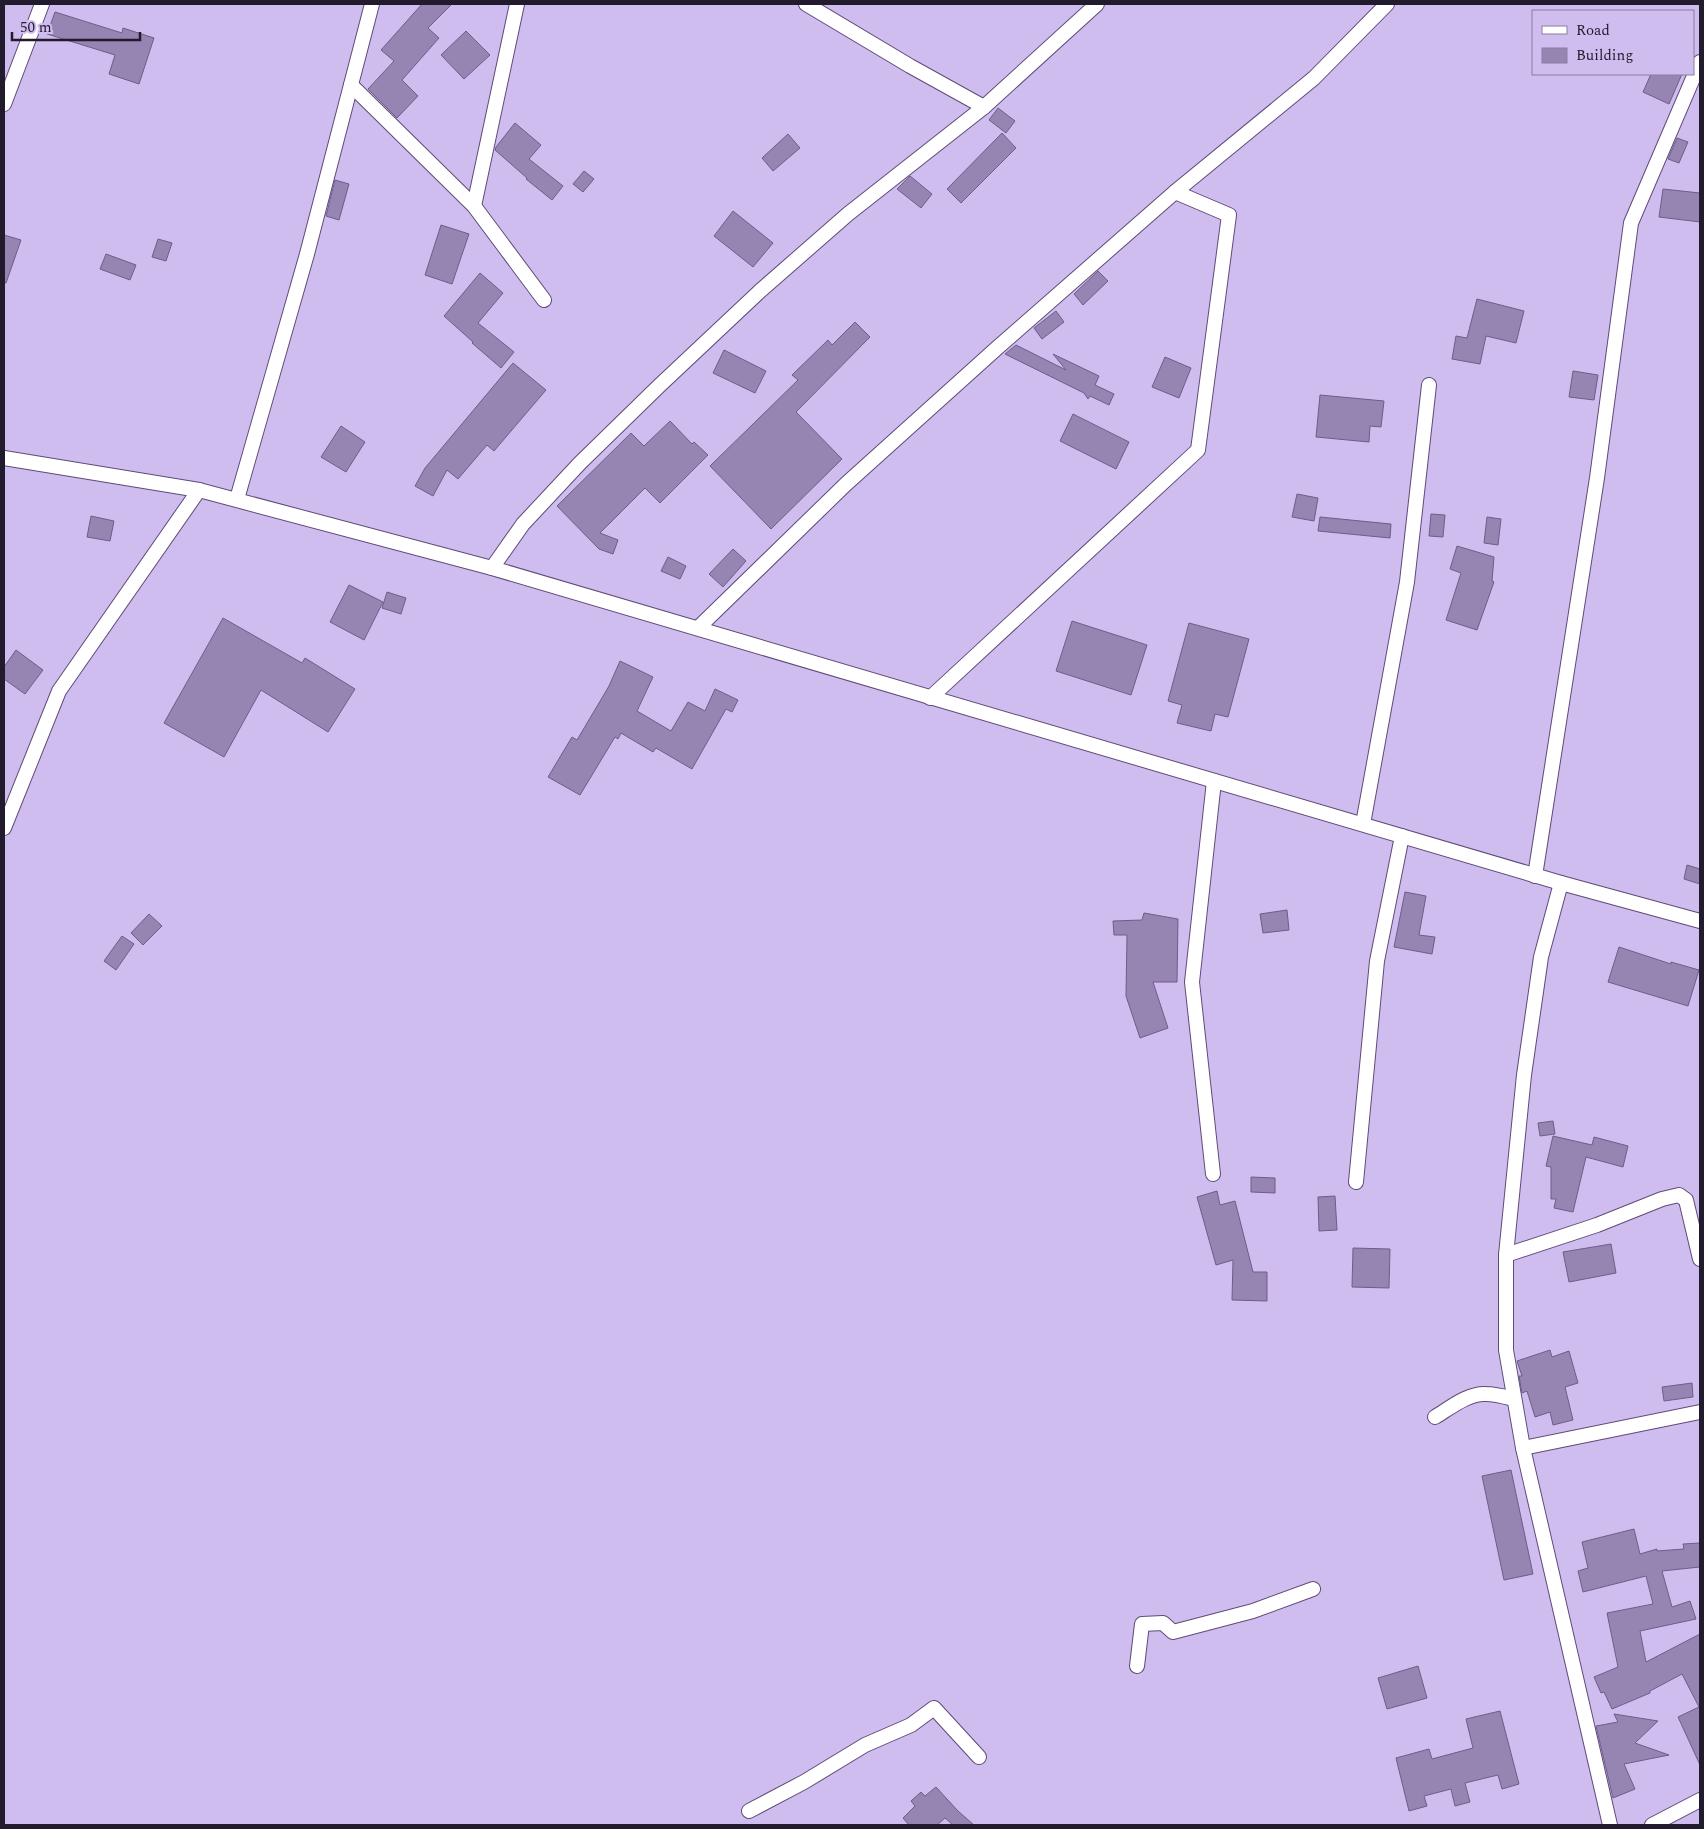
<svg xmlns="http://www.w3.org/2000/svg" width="1704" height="1829" viewBox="0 0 1704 1829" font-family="Spectral,serif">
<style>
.building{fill:#9684b3;stroke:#6e5d8a}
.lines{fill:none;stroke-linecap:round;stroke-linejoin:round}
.street-casing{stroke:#5d4b77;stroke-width:16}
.street{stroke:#fff;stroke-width:14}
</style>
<rect width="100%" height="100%" fill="#d0bdef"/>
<g class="building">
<polygon points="422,4 452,4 428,28 439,38 402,80 418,96 397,118 368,89 394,61 381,50"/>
<polygon points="55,12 122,33 123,28 154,38 139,84 109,74 115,55 47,34"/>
<polygon points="466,31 490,55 464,79 441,55"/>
<polygon points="1651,74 1682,74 1669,104 1643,92"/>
<polygon points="998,108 1015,121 1006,133 989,120"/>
<polygon points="515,123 541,145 529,159 563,186 552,200 526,179 527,178 495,150 496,147"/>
<polygon points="1002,133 1016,148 961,203 947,189"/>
<polygon points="788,134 800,148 773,171 762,158"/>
<polygon points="1677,138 1688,142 1679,163 1668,159"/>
<polygon points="584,171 594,179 583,192 573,184"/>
<polygon points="910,176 932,194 921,208 897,189"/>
<polygon points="335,180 349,184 339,220 326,216"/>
<polygon points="1663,189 1700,193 1700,222 1659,217"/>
<polygon points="733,211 773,243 753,267 714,236"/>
<polygon points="441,225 469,234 452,284 425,275"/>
<polygon points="4,235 21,240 6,283 4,283"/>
<polygon points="158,239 172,243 166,261 152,257"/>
<polygon points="106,254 136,265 130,280 100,269"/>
<polygon points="1098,271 1108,281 1083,305 1074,294"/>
<polygon points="480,273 503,293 478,323 514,352 501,368 472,343 473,342 444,316"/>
<polygon points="1477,299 1524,311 1516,343 1486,336 1480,364 1452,359 1456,336 1467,338"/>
<polygon points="1056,311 1064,322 1042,339 1034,328"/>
<polygon points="855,322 870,337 796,412 842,459 771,529 710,466 798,380 792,375 828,340 832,345"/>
<polygon points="1016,345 1066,370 1053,354 1099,376 1095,385 1114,394 1109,405 1090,396 1088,399 1084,393 1005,354"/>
<polygon points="724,350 766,371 755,393 713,373"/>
<polygon points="1165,357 1191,368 1179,398 1152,387"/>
<polygon points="513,363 546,390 494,451 487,445 458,479 447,470 433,496 415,486 425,468"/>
<polygon points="1573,371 1598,375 1594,400 1569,397"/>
<polygon points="1320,395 1384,401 1381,427 1370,426 1369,442 1316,437"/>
<polygon points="1073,414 1129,442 1116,469 1060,441"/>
<polygon points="670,421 692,444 694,442 708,455 660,503 645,488 600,533 618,540 613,554 599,549 557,506 631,433 644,446"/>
<polygon points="341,426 365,442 346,472 321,457"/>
<polygon points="1297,494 1318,498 1314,521 1292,517"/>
<polygon points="1431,514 1445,515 1443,537 1429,536"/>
<polygon points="91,516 114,521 110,541 87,537"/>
<polygon points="1320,517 1391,524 1390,538 1318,531"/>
<polygon points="1487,517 1501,519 1498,545 1484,543"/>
<polygon points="1457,546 1494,557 1492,581 1494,582 1477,630 1446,620 1461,573 1450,569"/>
<polygon points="733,549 746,561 723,587 709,574"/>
<polygon points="668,557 686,566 680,579 661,571"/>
<polygon points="349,585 383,602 364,640 330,622"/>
<polygon points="387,592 406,598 401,614 382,608"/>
<polygon points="223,618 302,663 305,658 355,689 328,732 261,690 224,757 164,723"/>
<polygon points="1072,621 1147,645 1131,695 1056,671"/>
<polygon points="1189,623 1249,639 1228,717 1215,714 1211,731 1177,723 1182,705 1168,701"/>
<polygon points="16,650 43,670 25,694 4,679 4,667"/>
<polygon points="620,661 653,677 637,711 671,731 688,702 705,711 715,689 738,700 732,712 726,709 692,769 656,748 653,752 621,733 618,739 615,737 580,795 548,777 572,737 577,740 609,686"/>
<polygon points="1687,865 1700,869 1700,884 1684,879"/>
<polygon points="1405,892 1426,896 1419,935 1435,937 1432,954 1394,947"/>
<polygon points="1287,910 1289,930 1263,933 1260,914"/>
<polygon points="1144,913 1178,919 1177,982 1153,982 1168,1028 1140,1038 1126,996 1127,935 1114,935 1113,921 1142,920"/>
<polygon points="149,914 162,926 143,945 131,933"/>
<polygon points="122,936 134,944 116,970 104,961"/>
<polygon points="1619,947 1671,964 1671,962 1699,970 1688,1006 1608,982"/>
<polygon points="1553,1121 1555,1134 1540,1136 1538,1123"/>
<polygon points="1553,1136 1592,1145 1594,1137 1628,1146 1623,1167 1586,1157 1573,1212 1554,1208 1556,1199 1551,1199 1551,1167 1546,1166"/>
<polygon points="1251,1177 1275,1178 1275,1193 1251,1192"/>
<polygon points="1217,1191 1220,1205 1235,1201 1253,1272 1267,1272 1267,1301 1232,1300 1233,1260 1216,1265 1197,1197"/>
<polygon points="1335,1196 1337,1230 1319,1231 1318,1197"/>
<polygon points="1611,1244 1616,1273 1569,1282 1563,1252"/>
<polygon points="1353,1248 1390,1249 1389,1288 1352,1287"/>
<polygon points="1550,1350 1552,1357 1569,1351 1578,1383 1565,1387 1573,1420 1553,1425 1550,1412 1535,1417 1527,1391 1522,1393 1519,1376 1522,1376 1517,1361"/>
<polygon points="1692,1383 1693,1397 1664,1401 1662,1387"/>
<polygon points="1511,1470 1533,1574 1504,1580 1482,1476"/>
<polygon points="1634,1529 1640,1554 1657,1549 1657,1551 1684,1549 1683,1544 1700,1543 1700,1567 1662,1571 1672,1607 1690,1601 1696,1619 1640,1631 1646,1662 1700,1634 1700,1765 1678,1717 1699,1707 1682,1674 1650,1691 1650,1693 1612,1709 1604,1692 1601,1693 1594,1677 1618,1667 1607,1613 1653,1604 1646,1576 1583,1592 1578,1571 1588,1568 1582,1542"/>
<polygon points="1418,1666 1427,1698 1387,1709 1378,1678"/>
<polygon points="1500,1711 1519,1784 1502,1789 1498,1775 1465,1783 1470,1802 1455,1806 1451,1789 1424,1796 1427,1806 1409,1811 1396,1758 1429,1749 1432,1759 1473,1748 1466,1719"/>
<polygon points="1614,1714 1658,1721 1635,1743 1669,1755 1624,1764 1635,1789 1613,1798 1596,1726 1618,1722"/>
<polygon points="936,1787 958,1811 974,1825 953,1825 945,1818 937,1825 909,1825 903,1818 915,1806 911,1801 921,1792 925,1796"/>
</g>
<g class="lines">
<g class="street-casing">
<g id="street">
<polyline points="806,4 910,66 984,107"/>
<polyline points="351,85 474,206 544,300"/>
<polyline points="4,104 42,4"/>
<polyline points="474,206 517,4"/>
<polyline points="4,458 199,490 492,568 1561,883 1700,921"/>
<polyline points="237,499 307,254 372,4"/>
<polyline points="492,568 523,524 580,463 659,386 760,291 848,214 984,107 1097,4"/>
<polyline points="698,628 846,484 997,348 1175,192 1314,78 1387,4"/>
<polyline points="930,698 1198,450 1229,215 1175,192"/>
<polyline points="1363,824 1407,582 1429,385"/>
<polyline points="4,828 59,691 199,490"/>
<polyline points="1535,876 1597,478 1631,223 1700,62"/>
<polyline points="1561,883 1541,957 1524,1075 1506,1255 1506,1350 1523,1448 1610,1825"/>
<polyline points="1213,1174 1192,982 1214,781"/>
<polyline points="1356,1182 1377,961 1402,836"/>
<polyline points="1506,1255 1597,1225 1662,1199 1679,1195 1686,1200 1700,1259"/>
<path d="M1435,1417C1450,1408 1468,1393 1486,1394C1495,1394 1506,1397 1514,1399"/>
<polyline points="1523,1448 1700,1412"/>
<polyline points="1137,1666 1142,1624 1163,1623 1173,1632 1253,1611 1313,1589"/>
<polyline points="749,1811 804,1782 865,1745 911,1725 934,1708 979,1757"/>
<polyline points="1652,1825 1700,1800"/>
</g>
</g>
<use href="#street" class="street"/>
</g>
<rect width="1704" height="1829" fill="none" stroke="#221a2d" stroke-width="10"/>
<rect x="1532" y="10" width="162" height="65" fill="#d0bdef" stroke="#8a7ca1"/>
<rect x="1542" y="26" width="25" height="8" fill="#ffffff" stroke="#8a7ca1"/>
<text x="1576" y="35" font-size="15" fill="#221a2d">Road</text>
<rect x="1542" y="48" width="25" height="15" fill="#9684b3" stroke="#8a7ca1"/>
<text x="1576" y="60" font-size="15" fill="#221a2d">Building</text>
<path d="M12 32v8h128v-8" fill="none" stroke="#221a2d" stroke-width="2.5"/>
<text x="20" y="32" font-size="15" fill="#221a2d" stroke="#d0bdef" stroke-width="4" paint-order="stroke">50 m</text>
</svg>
